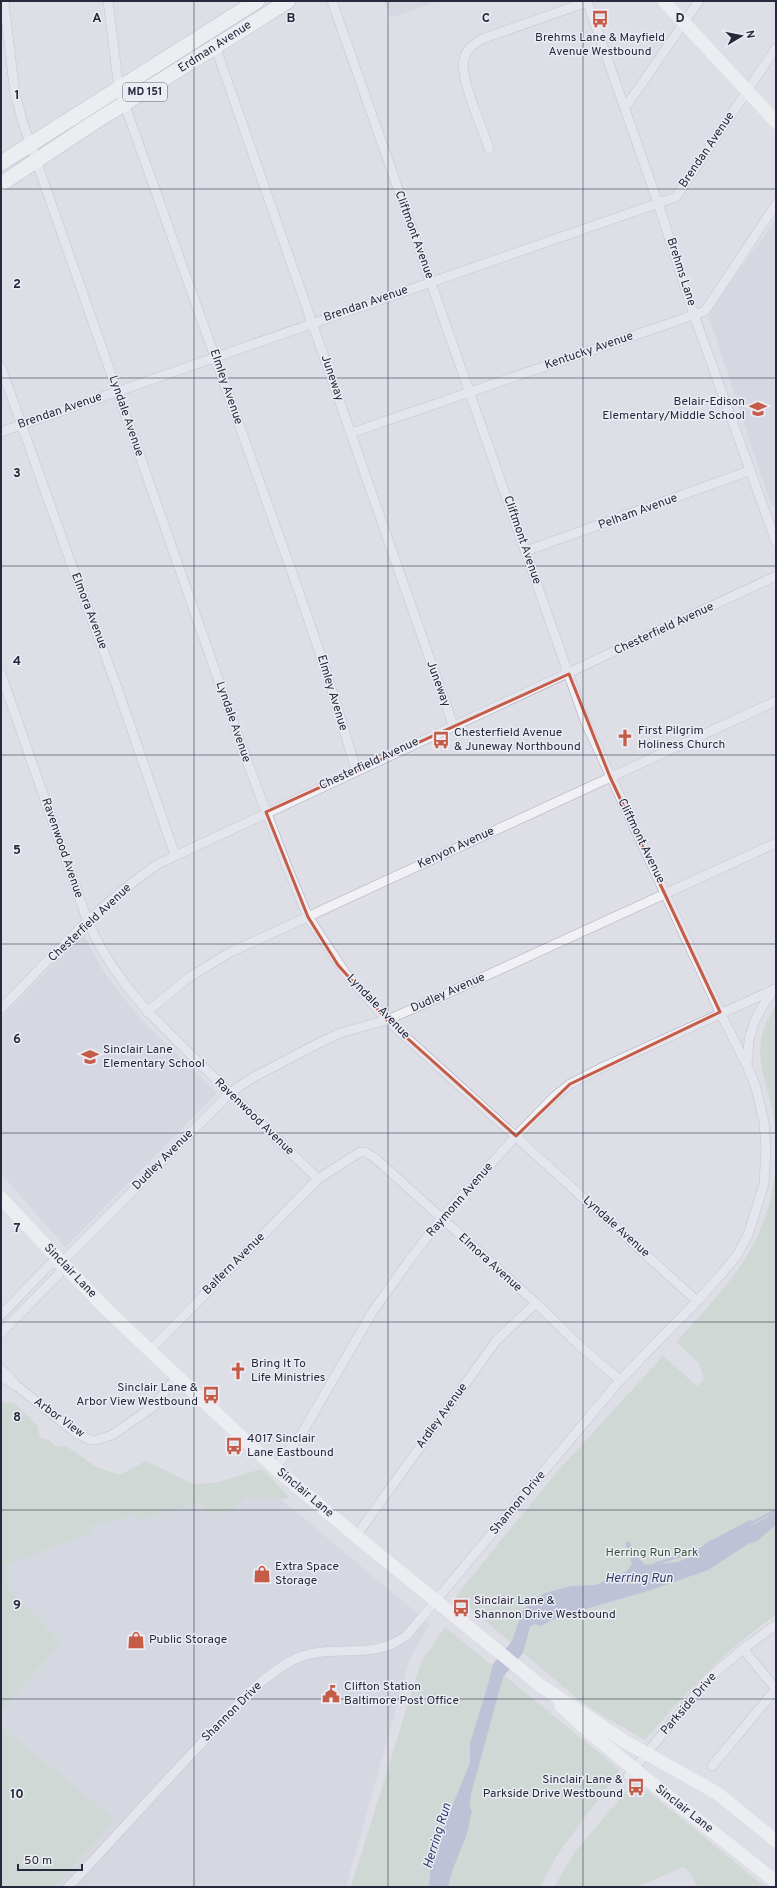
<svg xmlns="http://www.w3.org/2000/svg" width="777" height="1888" viewBox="0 0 777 1888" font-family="Overpass,sans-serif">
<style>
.built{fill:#cfd0db}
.green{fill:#bfd0c0}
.water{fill:#9aa1c5}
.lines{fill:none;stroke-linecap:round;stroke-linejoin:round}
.stream{stroke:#9aa1c5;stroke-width:2.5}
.street-casing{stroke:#a6a8b3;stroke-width:10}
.primary-casing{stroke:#9d9fb1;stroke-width:16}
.street{stroke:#f0f0f5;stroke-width:9}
.secondary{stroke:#fff;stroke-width:13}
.primary{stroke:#fff;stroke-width:15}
.marked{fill:none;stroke:#c65b47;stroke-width:3;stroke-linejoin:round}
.grid{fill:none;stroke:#27293c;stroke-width:1;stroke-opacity:0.55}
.labels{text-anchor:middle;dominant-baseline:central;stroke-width:3;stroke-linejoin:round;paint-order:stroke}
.shield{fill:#ecedf4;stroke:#626473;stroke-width:1}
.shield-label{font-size:11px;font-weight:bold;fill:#27293c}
.poi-label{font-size:12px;fill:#27293c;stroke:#ecedf4;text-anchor:start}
.street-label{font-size:12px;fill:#27293c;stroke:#ecedf4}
.park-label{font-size:12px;fill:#365739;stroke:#ecedf4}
.water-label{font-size:13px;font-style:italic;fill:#343c6d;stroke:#ecedf4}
.grid-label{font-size:13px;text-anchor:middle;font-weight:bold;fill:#27293c;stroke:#ecedf4;stroke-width:3;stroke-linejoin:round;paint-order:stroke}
</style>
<rect width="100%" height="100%" fill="#dddee6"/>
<g class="built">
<polygon points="387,1 438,1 391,18 385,2"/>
<polygon points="776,219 776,505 775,506 771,505 708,314"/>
<polygon points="83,934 105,974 142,1021 217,1093 65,1247 1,1173 1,1018"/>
<polygon points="264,1485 430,1624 410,1658 346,1887 55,1887 114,1820 1,1726 1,1712 61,1642 7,1588 7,1565 91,1533 90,1527 134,1515 136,1521"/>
</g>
<g class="green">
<path d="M776,1006V1133C773,1084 742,1054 776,1006Z"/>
<path d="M776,1162V1615C725,1650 685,1693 645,1740L602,1715L579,1700L456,1596L556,1473L663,1356L697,1386L704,1379L699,1363L676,1342C729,1284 770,1244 776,1162Z"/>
<polygon points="1,1402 14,1403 37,1425 40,1438 49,1440 56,1447 66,1446 96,1467 120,1475 146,1461 193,1484 214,1483 262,1469 290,1498 268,1500 260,1497 252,1499 247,1495 235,1508 210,1514 201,1503 136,1521 134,1515 90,1527 91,1533 7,1565 8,1588 61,1642 1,1712"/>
<polygon points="445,1627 620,1770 557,1855 540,1887 351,1887 421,1662"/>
<polygon points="1,1726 115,1820 55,1887 1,1887"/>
<polygon points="634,1782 636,1782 643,1787 765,1887 698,1887 688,1870 683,1867 637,1887 554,1887 575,1852"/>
</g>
<path class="water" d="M776,1510V1525L757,1541L748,1544L708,1570L651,1590L558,1617L541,1626L534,1624L530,1627L523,1653L503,1677L471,1794L470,1807L472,1812C469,1818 470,1823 468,1830C462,1849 452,1867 448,1887H429L431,1864L447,1819L470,1763V1743L487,1688L493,1664L512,1641L523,1610L533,1600L545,1593L571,1586L596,1585L627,1571L632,1564L625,1543L629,1541L634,1552L645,1565L678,1562L689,1557L708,1542L750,1520H752L749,1524L750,1526L768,1517Z"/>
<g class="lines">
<g class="stream">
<polyline points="746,1526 776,1510"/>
<polyline points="655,1564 701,1549"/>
</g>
<g class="street-casing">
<g id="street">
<polyline points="4,1 15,94 23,123 248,764 288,869 308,917 346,974 387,1020 697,1301"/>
<polyline points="108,1 119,89 299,592 328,677 356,770"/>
<polyline points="332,1 585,721 720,1012 746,1064"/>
<polyline points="587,1 658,203 694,315 776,542"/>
<polyline points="214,43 453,725"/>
<polyline points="625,108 699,1"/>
<path d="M489,149C483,128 459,78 464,59C466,49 474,44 482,39L587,2"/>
<polyline points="1,367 73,569 118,690 175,855"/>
<polyline points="1,432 676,197 776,48"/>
<polyline points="351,433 705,311 776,204"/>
<polyline points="526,551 749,471"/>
<path d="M1,674L86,917C114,986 168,1032 220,1083C252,1115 285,1147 318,1179"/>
<path d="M1,1009C50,958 99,904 158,864L776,576"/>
<polyline points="147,1012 188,978 229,953 776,701"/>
<polyline points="61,1263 230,1093 252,1078 317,1044 340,1033 387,1020 444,995 776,843"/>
<polyline points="1,1315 50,1264 61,1263"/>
<polyline points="1,1333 59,1274 61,1263"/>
<polyline points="150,1350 318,1179 360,1152 365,1152 375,1158 536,1303 580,1346 620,1380"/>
<polyline points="1,1369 13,1381"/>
<polyline points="1,1377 17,1386 76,1433 90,1440 97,1440 112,1435 153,1407 177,1376"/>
<polyline points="275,1468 302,1433 373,1311 408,1262 441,1219 518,1134 555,1096 570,1084 603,1067 773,990"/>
<polyline points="356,1536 496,1341 536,1303"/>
<polyline points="743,1649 776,1689"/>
<polyline points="712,1766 776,1689"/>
<polyline points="628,1776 707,1680 743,1649 776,1625"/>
<path d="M68,1887C112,1841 154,1793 198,1747C227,1716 254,1682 291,1661C327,1641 372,1663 407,1635L620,1380L703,1295L736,1257L748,1235L764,1184L766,1148L764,1122L756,1088L747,1065L749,1040L754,1023L762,1007L774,989"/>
</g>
</g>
<g class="primary-casing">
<g id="primary">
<polyline points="1,163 257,1"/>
<polyline points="1,184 90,125 288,1"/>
</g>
</g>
<use href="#street" class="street"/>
<g class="secondary">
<polyline points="664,1 776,122"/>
<polyline points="1,1198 104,1307 200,1398 275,1468 356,1536 541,1686 624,1741 717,1793 776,1841"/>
<polyline points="561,1706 589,1732 638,1772 776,1882"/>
</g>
<use href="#primary" class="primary"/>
</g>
<path d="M0 0H777V1888H0ZM569,674L610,777L720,1012L570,1084L516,1136L387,1020L338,965L308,917L266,812Z" fill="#dddee6" fill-opacity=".55" fill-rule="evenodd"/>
<path class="marked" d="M569,674L610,777L720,1012L570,1084L516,1136L387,1020L338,965L308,917L266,812Z"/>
<path class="grid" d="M194,1V1887M388,1V1887M583,1V1887M1,189H776M1,378H776M1,566H776M1,755H776M1,944H776M1,1133H776M1,1322H776M1,1510H776M1,1699H776"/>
<defs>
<g id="bus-bare" transform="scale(1.38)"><path d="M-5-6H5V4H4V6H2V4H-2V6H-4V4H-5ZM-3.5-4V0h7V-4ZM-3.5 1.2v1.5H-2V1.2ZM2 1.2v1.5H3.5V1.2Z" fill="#c65b47" stroke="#ecedf4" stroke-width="2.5" paint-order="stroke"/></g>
<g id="school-bare" transform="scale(1.38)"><path d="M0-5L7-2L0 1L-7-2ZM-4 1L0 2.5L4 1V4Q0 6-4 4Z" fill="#c65b47" stroke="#ecedf4" stroke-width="2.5" paint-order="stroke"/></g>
<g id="church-bare" transform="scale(1.38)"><path d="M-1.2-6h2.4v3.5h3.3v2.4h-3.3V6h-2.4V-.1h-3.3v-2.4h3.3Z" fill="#c65b47" stroke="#ecedf4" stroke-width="2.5" paint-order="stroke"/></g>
<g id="shop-bare" transform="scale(1.38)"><path d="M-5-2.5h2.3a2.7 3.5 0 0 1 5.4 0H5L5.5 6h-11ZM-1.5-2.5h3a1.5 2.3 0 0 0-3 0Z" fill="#c65b47" stroke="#ecedf4" stroke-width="2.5" paint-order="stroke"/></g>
<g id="civic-bare" transform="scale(1.38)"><path d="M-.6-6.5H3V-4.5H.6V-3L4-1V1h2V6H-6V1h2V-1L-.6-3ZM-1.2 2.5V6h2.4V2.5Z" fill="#c65b47" stroke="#ecedf4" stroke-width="2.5" paint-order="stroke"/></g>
</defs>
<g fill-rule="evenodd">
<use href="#bus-bare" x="600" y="19"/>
<use href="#school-bare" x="758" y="409"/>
<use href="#church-bare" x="625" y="738"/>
<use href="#bus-bare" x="441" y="740"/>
<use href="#school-bare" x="90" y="1057"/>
<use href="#church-bare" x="238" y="1371"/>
<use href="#bus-bare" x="211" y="1395"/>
<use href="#bus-bare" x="234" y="1446"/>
<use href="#shop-bare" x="262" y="1574"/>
<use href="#bus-bare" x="461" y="1608"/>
<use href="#shop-bare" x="136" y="1640"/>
<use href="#civic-bare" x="331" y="1694"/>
<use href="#bus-bare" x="636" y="1787"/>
</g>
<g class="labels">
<rect class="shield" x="123" y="83" width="44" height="18" rx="3"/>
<g class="shield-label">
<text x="145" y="92">MD 151</text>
</g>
<g class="poi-label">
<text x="600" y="38" text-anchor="middle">Brehms Lane &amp; Mayfield<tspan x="600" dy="14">Avenue Westbound</tspan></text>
<text x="745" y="402" text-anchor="end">Belair-Edison<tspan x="745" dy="14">Elementary/Middle School</tspan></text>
<text x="638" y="731">First Pilgrim<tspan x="638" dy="14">Holiness Church</tspan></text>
<text x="454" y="733">Chesterfield Avenue<tspan x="454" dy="14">&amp; Juneway Northbound</tspan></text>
<text x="103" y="1050">Sinclair Lane<tspan x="103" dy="14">Elementary School</tspan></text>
<text x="251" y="1364">Bring It To<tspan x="251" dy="14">Life Ministries</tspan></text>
<text x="198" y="1388" text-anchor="end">Sinclair Lane &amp;<tspan x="198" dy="14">Arbor View Westbound</tspan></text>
<text x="247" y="1439">4017 Sinclair<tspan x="247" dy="14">Lane Eastbound</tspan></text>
<text x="275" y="1567">Extra Space<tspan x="275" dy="14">Storage</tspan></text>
<text x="474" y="1601">Sinclair Lane &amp;<tspan x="474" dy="14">Shannon Drive Westbound</tspan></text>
<text x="149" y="1640">Public Storage</text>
<text x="344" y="1687">Clifton Station<tspan x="344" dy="14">Baltimore Post Office</tspan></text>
<text x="623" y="1780" text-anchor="end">Sinclair Lane &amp;<tspan x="623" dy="14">Parkside Drive Westbound</tspan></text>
</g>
<g class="street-label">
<text transform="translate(215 47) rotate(-33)">Erdman Avenue</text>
<text transform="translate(707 150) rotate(-56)">Brendan Avenue</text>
<text transform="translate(414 235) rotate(70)">Cliftmont Avenue</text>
<text transform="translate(681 272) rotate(72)">Brehms Lane</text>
<text transform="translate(366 304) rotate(-19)">Brendan Avenue</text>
<text transform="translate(589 351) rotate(-19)">Kentucky Avenue</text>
<text transform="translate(332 378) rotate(71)">Juneway</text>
<text transform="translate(226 387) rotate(71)">Elmley Avenue</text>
<text transform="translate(60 411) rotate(-19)">Brendan Avenue</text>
<text transform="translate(126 416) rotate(71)">Lyndale Avenue</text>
<text transform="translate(638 512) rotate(-20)">Pelham Avenue</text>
<text transform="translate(522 540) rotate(71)">Cliftmont Avenue</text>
<text transform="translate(89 611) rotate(69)">Elmora Avenue</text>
<text transform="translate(664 629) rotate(-25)">Chesterfield Avenue</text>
<text transform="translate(438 684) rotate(70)">Juneway</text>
<text transform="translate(332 693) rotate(73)">Elmley Avenue</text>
<text transform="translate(233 722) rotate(71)">Lyndale Avenue</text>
<text transform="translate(369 764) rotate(-25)">Chesterfield Avenue</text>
<text transform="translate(641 841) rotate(64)">Cliftmont Avenue</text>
<text transform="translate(62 848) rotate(71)">Ravenwood Avenue</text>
<text transform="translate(456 848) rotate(-25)">Kenyon Avenue</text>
<text transform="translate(90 923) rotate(-43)">Chesterfield Avenue</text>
<text transform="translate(448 993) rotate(-24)">Dudley Avenue</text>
<text transform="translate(378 1007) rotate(46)">Lyndale Avenue</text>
<text transform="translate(254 1117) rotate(44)">Ravenwood Avenue</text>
<text transform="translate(163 1160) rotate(-45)">Dudley Avenue</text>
<text transform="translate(460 1200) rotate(-49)">Raymonn Avenue</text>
<text transform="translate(616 1227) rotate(42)">Lyndale Avenue</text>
<text transform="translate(490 1263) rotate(42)">Elmora Avenue</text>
<text transform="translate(234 1264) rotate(-45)">Balfern Avenue</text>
<text transform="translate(70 1271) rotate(46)">Sinclair Lane</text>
<text transform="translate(442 1416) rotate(-54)">Ardley Avenue</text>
<text transform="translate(59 1418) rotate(36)">Arbor View</text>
<text transform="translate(305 1493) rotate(40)">Sinclair Lane</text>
<text transform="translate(518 1503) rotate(-50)">Shannon Drive</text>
<text transform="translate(689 1704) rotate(-49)">Parkside Drive</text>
<text transform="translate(232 1712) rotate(-45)">Shannon Drive</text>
<text transform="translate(684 1809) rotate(38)">Sinclair Lane</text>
</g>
<g class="park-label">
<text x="652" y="1553">Herring Run Park</text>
</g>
<g class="water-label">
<text x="639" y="1579">Herring Run</text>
<text transform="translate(438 1836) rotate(-73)">Herring Run</text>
</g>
</g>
<g class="grid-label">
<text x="97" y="22">A</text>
<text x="291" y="22">B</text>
<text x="486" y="22">C</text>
<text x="680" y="22">D</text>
<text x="17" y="99">1</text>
<text x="17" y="288">2</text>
<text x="17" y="477">3</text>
<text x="17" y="665">4</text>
<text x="17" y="854">5</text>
<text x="17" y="1043">6</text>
<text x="17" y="1232">7</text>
<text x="17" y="1421">8</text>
<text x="17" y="1609">9</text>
<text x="17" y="1798">10</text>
</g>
<rect width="777" height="1888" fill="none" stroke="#27293c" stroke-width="4"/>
<g transform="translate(741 36) rotate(80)" stroke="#ecedf4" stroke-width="3" paint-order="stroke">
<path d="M0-3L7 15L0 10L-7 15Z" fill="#27293c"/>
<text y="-6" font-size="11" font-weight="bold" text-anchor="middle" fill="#27293c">N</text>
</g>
<path d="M18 1864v6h64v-6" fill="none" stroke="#27293c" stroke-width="2"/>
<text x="24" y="1864" font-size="12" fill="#27293c" stroke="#ecedf4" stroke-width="3" paint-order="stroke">50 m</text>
</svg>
